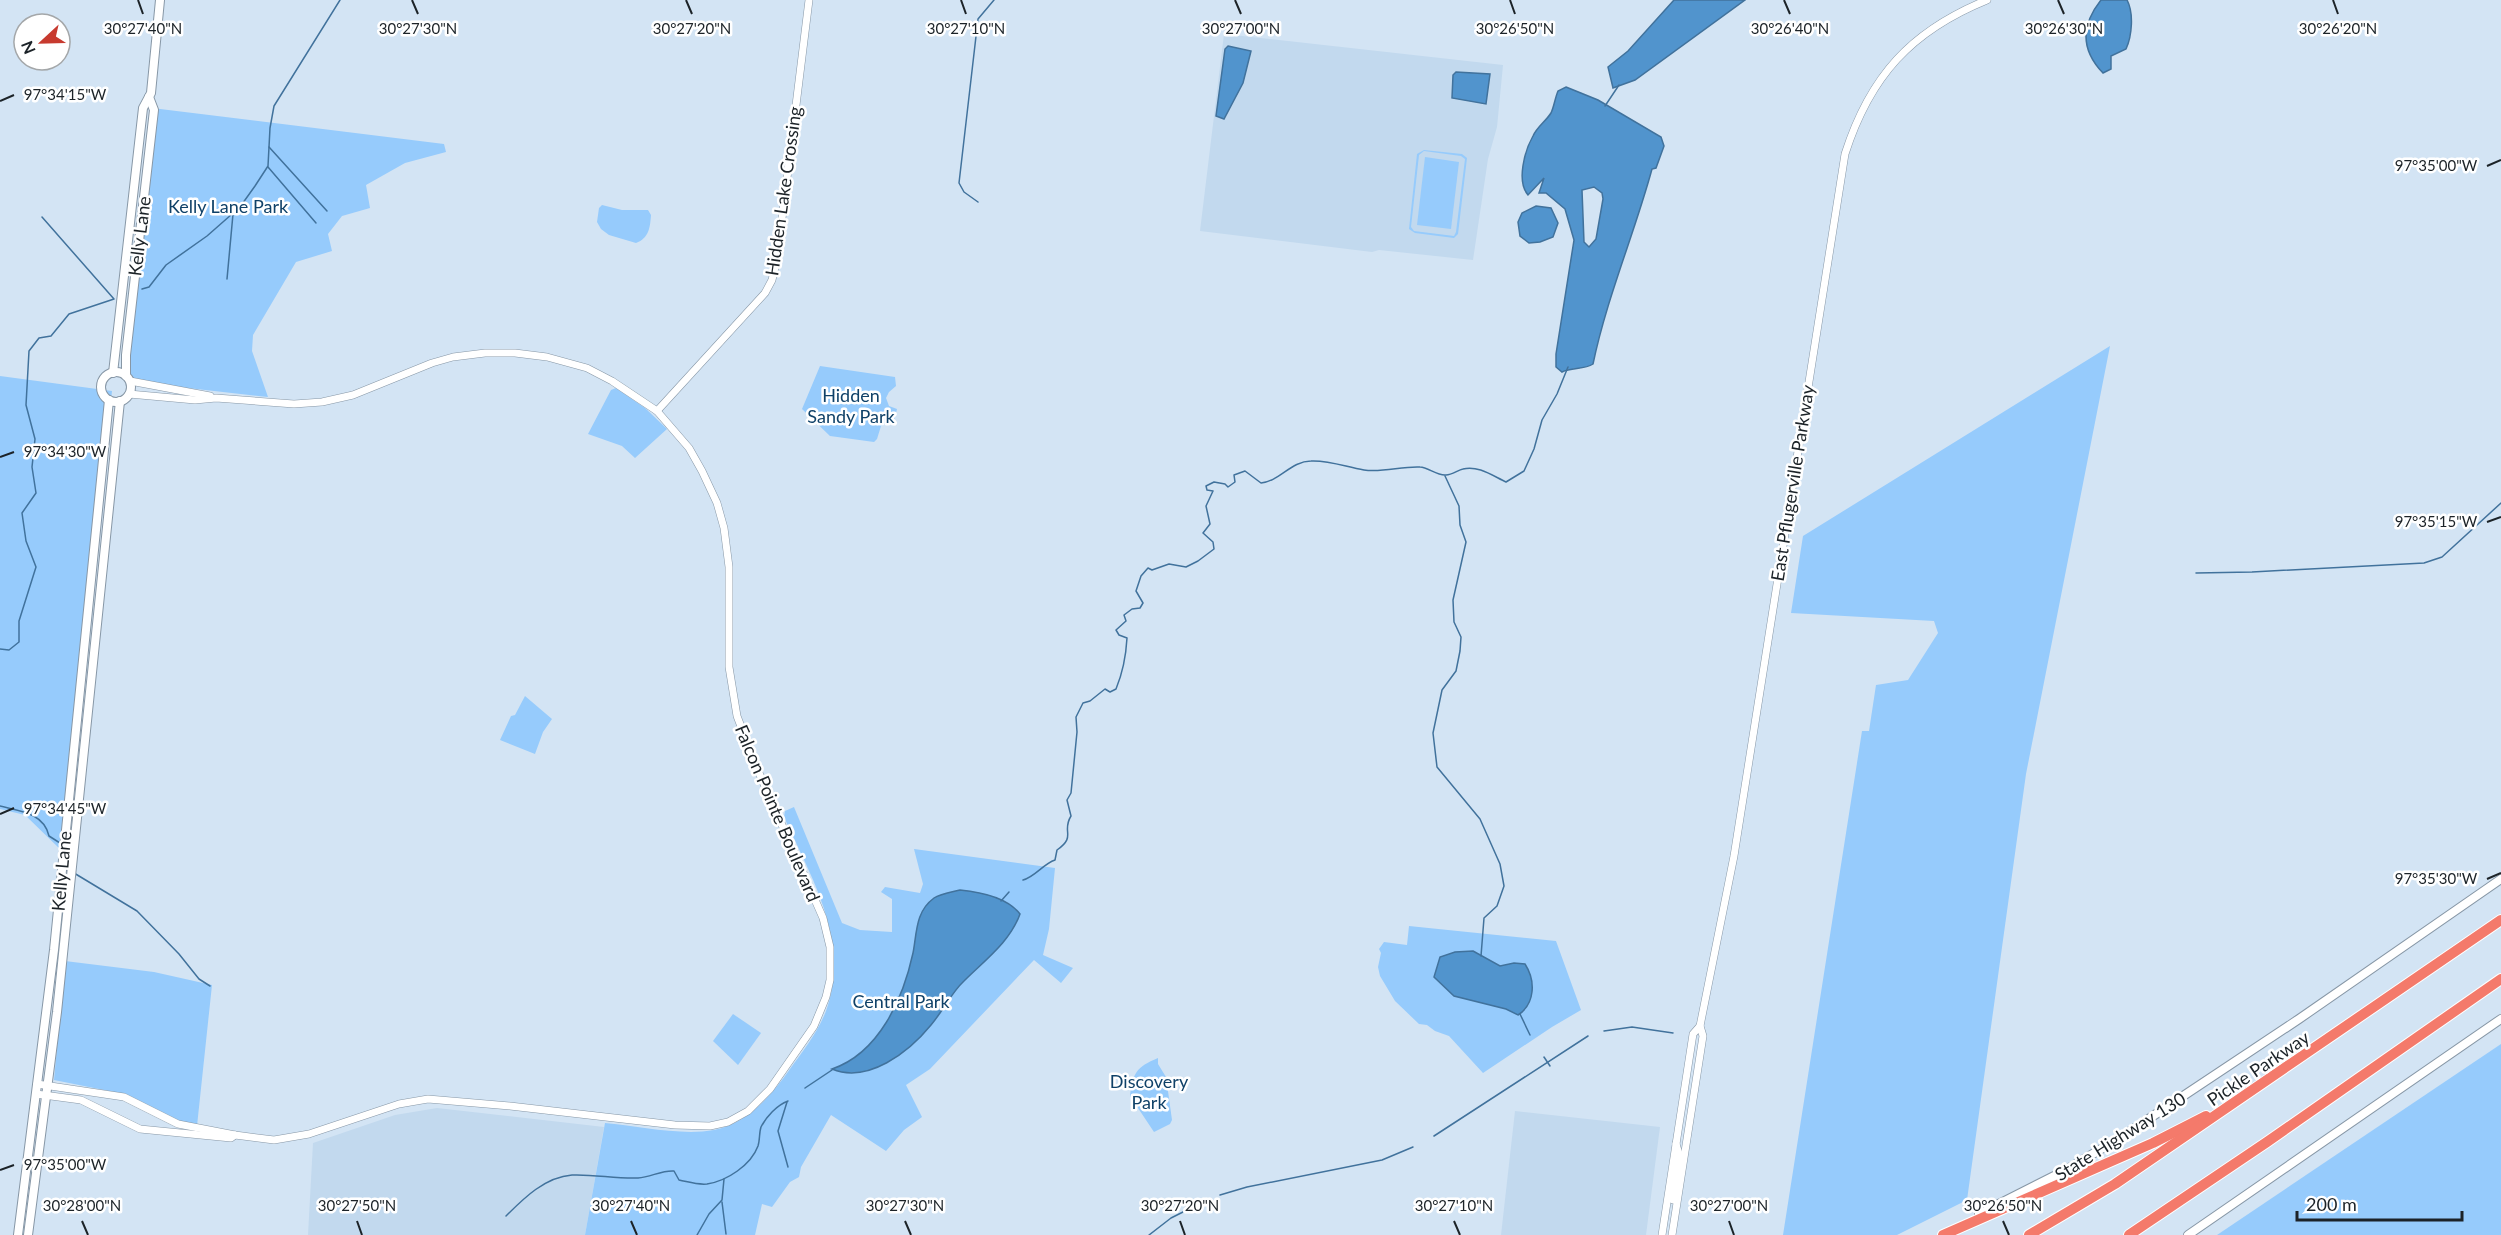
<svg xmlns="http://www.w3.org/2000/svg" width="2501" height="1235" viewBox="0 0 2501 1235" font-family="Lato,sans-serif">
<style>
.built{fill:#c2d9ee}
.green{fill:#96cbfc;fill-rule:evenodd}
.water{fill:#5194cd;stroke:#41729c;stroke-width:1.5;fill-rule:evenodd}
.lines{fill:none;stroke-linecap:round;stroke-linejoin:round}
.stream{stroke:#41729c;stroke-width:1.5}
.tertiary-casing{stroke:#8797a6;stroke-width:8}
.secondary-casing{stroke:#8797a6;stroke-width:10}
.motorway-casing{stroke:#fff;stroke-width:12}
.tertiary{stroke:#fff;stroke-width:7}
.secondary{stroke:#fff;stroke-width:8}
.motorway{stroke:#f47a6b;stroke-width:10}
.ticks{fill:none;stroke:#1c2328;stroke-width:2}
.labels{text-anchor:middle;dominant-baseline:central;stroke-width:5;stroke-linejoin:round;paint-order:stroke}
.street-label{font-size:18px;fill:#1c2328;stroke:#fff}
.park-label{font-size:18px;fill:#0f4168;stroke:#fff}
.ticks-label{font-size:15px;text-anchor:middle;fill:#1c2328;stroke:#fff;stroke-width:5;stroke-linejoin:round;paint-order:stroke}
</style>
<rect width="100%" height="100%" fill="#d3e4f4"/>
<g class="built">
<polygon points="1224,34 1503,65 1497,127 1488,159 1473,260 1379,250 1372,252 1200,231"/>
<polygon points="437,1108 604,1127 585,1235 308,1235 313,1143 395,1115"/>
<polygon points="1515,1111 1660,1127 1646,1235 1501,1235"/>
</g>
<g class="green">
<polygon points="152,108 444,144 446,152 405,163 366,185 370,208 342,216 328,234 332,251 296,262 253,335 252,351 268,397 126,381 122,376"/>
<path d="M1424,150L1462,154L1467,158L1458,234L1454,238L1415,233L1409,229L1417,154ZM1424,151L1461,156L1465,159L1456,232L1454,236L1414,231L1411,227L1419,155Z"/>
<polygon points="1425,157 1459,162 1451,229 1417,225"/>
<path d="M602,205L622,210H648L651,215C650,228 649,238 636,243L609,235L601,229L597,222L599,208Z"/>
<polygon points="2110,346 2026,774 1967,1200 1897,1235 1783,1235 1862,731 1869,731 1876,685 1908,680 1938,633 1934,621 1791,613 1803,536"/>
<polygon points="820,366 895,377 896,386 889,392 886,398 889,406 897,409 893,425 887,423 881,426 877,439 874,442 830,436 802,409"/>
<polygon points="0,376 112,391 61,850 25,815 0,809"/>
<polygon points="616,388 645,408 667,429 635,458 622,446 588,434 611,390"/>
<polygon points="525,696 552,719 543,732 535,754 500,740 511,716 515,715"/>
<path d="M794,807L842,923L860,930L892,932V899L881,892L885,887L920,893L923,884L914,849L1055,868L1049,929L1043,955L1073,968L1061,983L1034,960L930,1069L906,1085L922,1117L904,1130L886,1151L831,1115L801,1167L799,1177L790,1182L772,1207L762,1204L755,1235H585L605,1123C637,1126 682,1136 714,1130C748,1123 771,1096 790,1069C803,1051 818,1032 826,1011C851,942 812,879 784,817L785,811Z"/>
<polygon points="1409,926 1556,941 1581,1010 1552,1027 1483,1073 1449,1036 1435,1031 1427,1025 1419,1024 1395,1001 1380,976 1378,967 1381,953 1379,949 1384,942 1407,945"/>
<polygon points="65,961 154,972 212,985 197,1126 174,1120 133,1098 114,1092 54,1080"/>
<polygon points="733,1014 761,1033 738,1065 713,1041"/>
<polygon points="2501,1044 2501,1235 2217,1235"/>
<path d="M1158,1058V1064L1166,1077L1172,1120L1170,1124L1154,1132L1130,1096C1133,1073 1136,1067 1158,1058Z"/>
</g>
<g class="water">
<polygon points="1674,0 1745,0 1635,80 1613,88 1608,67 1628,51"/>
<path d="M2101,0H2127C2134,13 2132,36 2126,49L2111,56V69L2103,73C2080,49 2081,25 2101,0Z"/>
<polygon points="1228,46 1251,51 1243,83 1224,119 1216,116 1225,49"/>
<polygon points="1456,72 1490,74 1486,104 1452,98 1453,75"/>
<path d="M1566,87L1598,100L1661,137L1664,146L1656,168L1652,169C1634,235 1607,297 1593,364C1584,370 1572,367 1562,372L1556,367V354L1574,240L1565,209L1546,193H1539L1544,178L1528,195C1516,181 1525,150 1533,136C1537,127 1546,121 1551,113C1554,107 1555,98 1558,91ZM1594,187L1602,193L1603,199L1596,239L1589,247L1584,242L1582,190Z"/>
<polygon points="1536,206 1551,208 1558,223 1553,237 1540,242 1529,243 1520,236 1518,222 1522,213"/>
<path d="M960,890C980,892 1007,897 1020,914C1010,942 985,960 964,981C951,993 943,1011 931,1025C909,1052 868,1084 832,1069C879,1053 903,999 913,953C917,933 915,912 934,898C940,894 952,892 960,890Z"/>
<path d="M1473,951L1500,966L1514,963L1525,964C1536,981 1535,1004 1518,1015L1506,1009L1454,996L1434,977L1440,957L1455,952Z"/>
</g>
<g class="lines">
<g class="stream">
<polyline points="1605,106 1619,85"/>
<polyline points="269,147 327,211"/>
<polyline points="268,167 316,223"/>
<polyline points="978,202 964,192 959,183 978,19 994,0"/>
<polyline points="227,279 233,214"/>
<polyline points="142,289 149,287 166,265 207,236 240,207 255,186 268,166 270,128 274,106 340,0"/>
<polyline points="1445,476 1459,506 1460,525 1466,542 1453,600 1454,622 1461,637 1460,651 1456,671 1442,690 1433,733 1437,767 1480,819 1500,864 1504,886 1497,906 1484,918 1481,956"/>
<polyline points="2196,573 2252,572 2424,563 2442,557 2501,503"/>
<polyline points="0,649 9,650 19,642 19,621 36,567 26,541 22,513 36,493 32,467 35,439 26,405 29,351 39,338 51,336 69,314 114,299 42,217"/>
<path d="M0,806C20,811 44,813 49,836L60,843"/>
<polyline points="74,873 137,911 179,954 199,979 210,986"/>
<path d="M1023,880C1035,877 1043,864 1055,860L1057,850C1077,836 1061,832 1071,816L1067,800L1071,793L1077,732L1076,717L1083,703L1090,701L1105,689L1110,692L1116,689C1123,672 1126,656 1127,638L1119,635L1116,630L1126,621L1124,615L1132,609L1140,608L1143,603L1136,591L1141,576L1148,568L1152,570L1169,564L1186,567L1198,561L1214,549L1213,542L1203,533L1210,524L1206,506L1213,491L1207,490L1206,486L1214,482L1225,484L1228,487L1235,482L1234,475L1245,471L1261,483C1280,481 1291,461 1311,461C1329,460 1346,467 1364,470C1382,473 1402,466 1420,467C1428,467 1437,476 1446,475C1452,475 1458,470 1463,469C1478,465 1493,476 1506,482L1524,471L1534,449L1542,420L1557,394L1568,367"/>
<polyline points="1001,901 1009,892"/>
<polyline points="1520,1014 1530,1035"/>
<polyline points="1604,1031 1632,1027 1673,1033"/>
<polyline points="1544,1057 1550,1066"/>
<polyline points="805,1088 832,1070"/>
<polyline points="787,1102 778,1131 788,1167"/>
<polyline points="1434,1136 1588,1036"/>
<polyline points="1220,1195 1247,1187 1382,1160 1413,1147"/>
<polyline points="722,1202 726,1234"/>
<path d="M506,1216C524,1198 545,1177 572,1175C594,1174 616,1179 638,1178C651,1177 662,1170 674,1171L679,1180C689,1182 697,1185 707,1184C727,1181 751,1165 758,1146C760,1140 759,1133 761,1127C766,1117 777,1105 788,1101"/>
<polyline points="697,1235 709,1214 722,1200 724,1179"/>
<polyline points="1149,1235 1171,1218 1197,1205"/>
</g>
<g class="tertiary-casing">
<g id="tertiary">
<polyline points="130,381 210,396"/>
<polyline points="657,411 765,293 772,280 777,259 809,0"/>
<path d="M1700,1026L1734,856L1845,154C1870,76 1911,31 1987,0"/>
<polyline points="37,1084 124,1097 178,1124 235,1135 274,1140 309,1134 399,1104 428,1099 510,1106 675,1125 710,1126 728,1122 748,1111 770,1089 814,1026 826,997 830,980 830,947 823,918 756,766 737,716 729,667 729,567 724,528 717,503 702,471 689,448 657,411 612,381 587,368 547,357 515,353 485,353 453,357 432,363 353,395 322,402 294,404 216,398 195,400 129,394"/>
<polyline points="36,1094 81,1100 140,1129 231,1138 235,1135"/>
<polyline points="1673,1200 1679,1154 1676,1144"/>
<polyline points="1662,1235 1693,1034 1700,1026 1703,1036 1672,1235"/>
</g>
</g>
<g class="secondary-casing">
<g id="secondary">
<circle cx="116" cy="387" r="15"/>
<polyline points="113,373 143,108 151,93 160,0"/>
<polyline points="126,376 126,355 154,110 149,97"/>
<polyline points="1979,1214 2066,1170 2126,1134 2299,1019 2501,879"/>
<polyline points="18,1235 54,950 109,400"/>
<polyline points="28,1235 57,1012 120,401"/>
<polyline points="2188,1235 2501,1019"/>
</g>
</g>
<g class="motorway-casing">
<g id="motorway">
<polyline points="1943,1235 2153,1143 2206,1116"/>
<polyline points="2029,1235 2115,1184 2501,920"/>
<polyline points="2129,1235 2267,1142 2501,979"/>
</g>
</g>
<use href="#tertiary" class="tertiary"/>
<use href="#secondary" class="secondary"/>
<use href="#motorway" class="motorway"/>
</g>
<path class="ticks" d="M138,0L143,14M412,0L418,14M686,0L692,14M961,0L966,14M1235,0L1241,14M1510,0L1515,14M1784,0L1790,14M2058,0L2064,14M2333,0L2338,14M0,101L14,95M2487,166L2501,160M0,457L14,452M2487,522L2501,517M0,814L14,808M2487,879L2501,873M0,1170L14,1165M82,1221L88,1235M357,1221L362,1235M631,1221L637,1235M905,1221L911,1235M1180,1221L1185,1235M1454,1221L1460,1235M1729,1221L1734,1235M2003,1221L2009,1235"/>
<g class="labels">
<g class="street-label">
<text transform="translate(783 191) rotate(-82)">Hidden Lake Crossing</text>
<text transform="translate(139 236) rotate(-83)">Kelly Lane</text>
<text transform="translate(1792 483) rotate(-81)">East Pflugerville Parkway</text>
<text transform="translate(778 813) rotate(67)">Falcon Pointe Boulevard</text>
<text transform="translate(61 871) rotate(-85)">Kelly Lane</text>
<text transform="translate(2258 1068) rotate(-34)">Pickle Parkway</text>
<text transform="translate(2120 1136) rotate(-32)">State Highway 130</text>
</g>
<g class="park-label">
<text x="228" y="206">Kelly Lane Park</text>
<text x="851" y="395">Hidden<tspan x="851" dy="21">Sandy Park</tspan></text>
<text x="901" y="1001">Central Park</text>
<text x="1149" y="1081">Discovery<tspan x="1149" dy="21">Park</tspan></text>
</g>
</g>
<g class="ticks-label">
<text x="143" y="34">30°27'40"N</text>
<text x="418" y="34">30°27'30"N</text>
<text x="692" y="34">30°27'20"N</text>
<text x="966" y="34">30°27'10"N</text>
<text x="1241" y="34">30°27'00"N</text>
<text x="1515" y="34">30°26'50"N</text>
<text x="1790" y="34">30°26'40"N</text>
<text x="2338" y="34">30°26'20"N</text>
<text x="2064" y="34">30°26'30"N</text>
<text x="65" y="100">97°34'15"W</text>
<text x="2436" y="171">97°35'00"W</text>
<text x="65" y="457">97°34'30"W</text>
<text x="2436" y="527">97°35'15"W</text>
<text x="65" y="814">97°34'45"W</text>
<text x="2436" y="884">97°35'30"W</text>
<text x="65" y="1170">97°35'00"W</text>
<text x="82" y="1211">30°28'00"N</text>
<text x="357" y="1211">30°27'50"N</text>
<text x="631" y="1211">30°27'40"N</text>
<text x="905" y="1211">30°27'30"N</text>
<text x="1180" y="1211">30°27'20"N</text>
<text x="1454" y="1211">30°27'10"N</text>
<text x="1729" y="1211">30°27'00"N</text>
<text x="2003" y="1211">30°26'50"N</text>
</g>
<g transform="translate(42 42) rotate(248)"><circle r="28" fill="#ffffff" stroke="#a4a7a9" stroke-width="1.5"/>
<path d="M0-4.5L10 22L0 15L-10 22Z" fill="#c73a2f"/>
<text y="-9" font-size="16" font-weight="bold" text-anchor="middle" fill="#1c2328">N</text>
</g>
<path d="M2297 1211v9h165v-9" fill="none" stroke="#1c2328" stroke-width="3"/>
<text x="2306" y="1211" font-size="18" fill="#1c2328" stroke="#ffffff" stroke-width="4.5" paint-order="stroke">200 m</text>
</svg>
